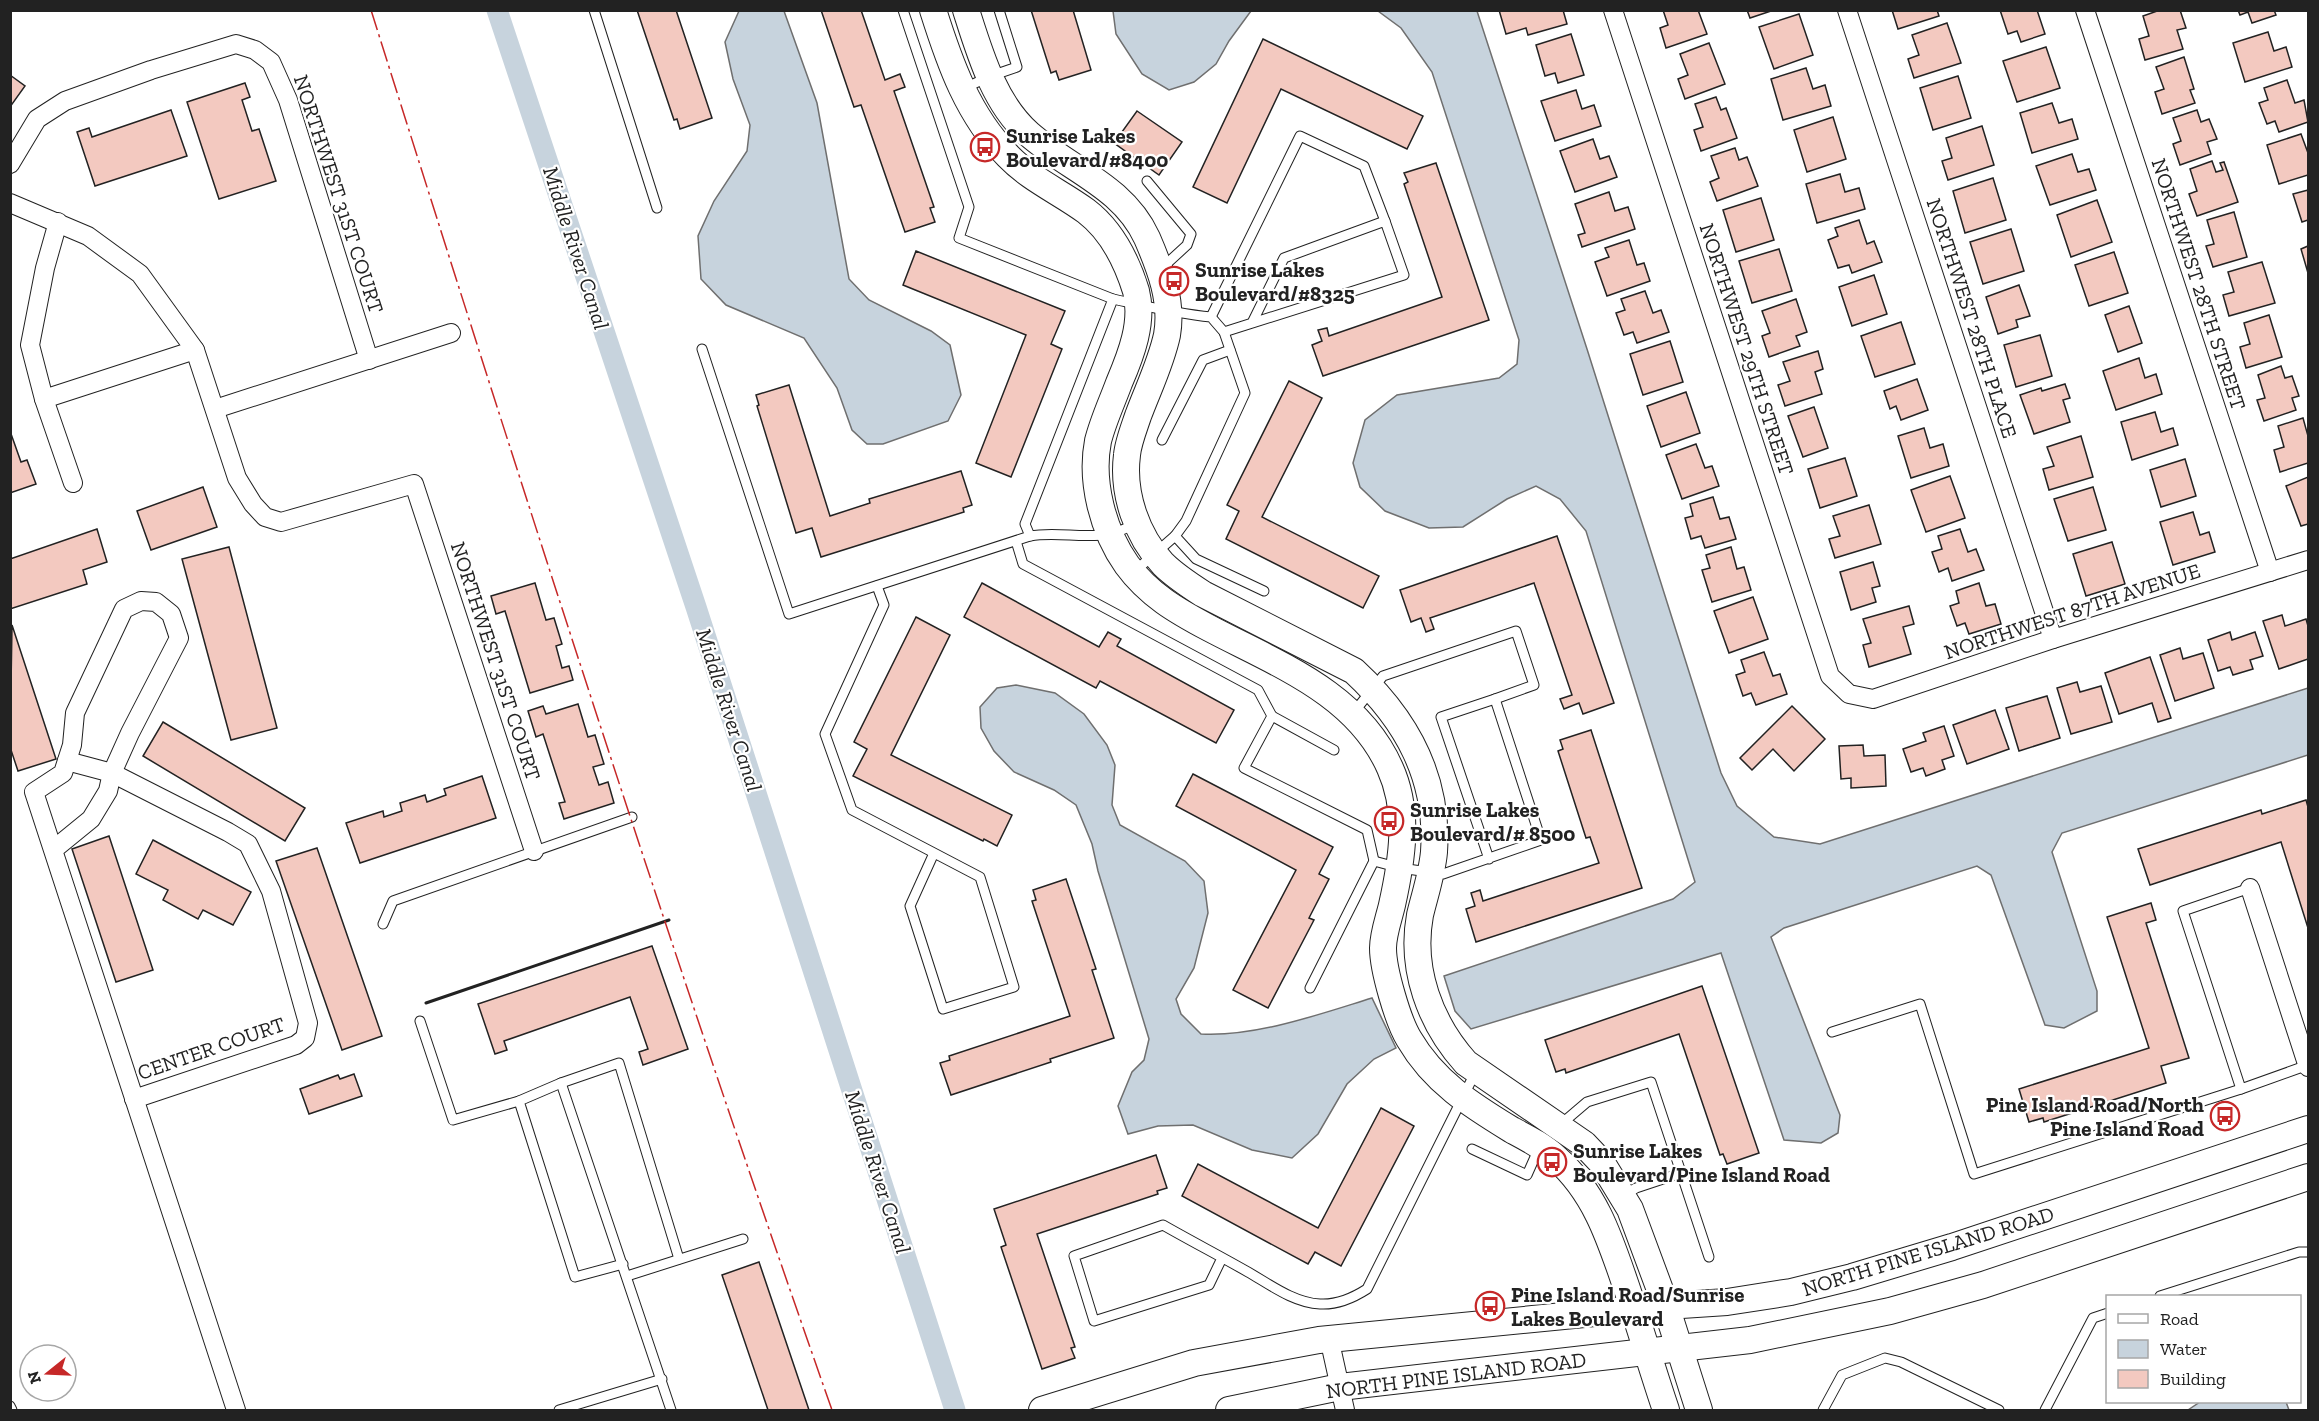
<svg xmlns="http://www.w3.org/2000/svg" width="2319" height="1421" viewBox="0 0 2319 1421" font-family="'Zilla Slab',serif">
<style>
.water{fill:#c7d3dd;stroke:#6f6f6f;stroke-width:1.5}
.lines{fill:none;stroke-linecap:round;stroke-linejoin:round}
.canal{stroke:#c7d3dd;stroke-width:21}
.building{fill:#f3c9c0;stroke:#222;stroke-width:1.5}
.lane-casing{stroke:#222;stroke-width:11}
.street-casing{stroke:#222;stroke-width:20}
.secondary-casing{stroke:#222;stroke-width:28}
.lane{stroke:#fff;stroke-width:9}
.street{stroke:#fff;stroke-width:18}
.secondary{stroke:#fff;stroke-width:26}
.wall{stroke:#222;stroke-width:3}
.power{stroke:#c62828;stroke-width:1.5;stroke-dasharray:21 4.5 3 4.5;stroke-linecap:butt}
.labels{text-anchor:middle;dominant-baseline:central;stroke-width:4.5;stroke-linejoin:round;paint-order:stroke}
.poi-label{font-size:21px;font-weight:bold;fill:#222;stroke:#fff;text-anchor:start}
.street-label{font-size:21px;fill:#222;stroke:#fff}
.water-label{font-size:22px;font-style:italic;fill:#222;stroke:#fff}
</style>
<rect width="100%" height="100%" fill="#fff"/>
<g class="water">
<polygon points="739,11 784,11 817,103 849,279 869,300 931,331 950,345 961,395 948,421 883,444 867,444 852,430 837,388 804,338 726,305 701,279 698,236 714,201 747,151 750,125 733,79 725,42"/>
<polygon points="1113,11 1113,10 1251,11 1229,41 1216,64 1194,82 1169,90 1142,74 1116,34"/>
<polygon points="1378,11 1477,11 1587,349 1721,773 1737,806 1774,837 1820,844 2308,688 2308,755 2062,833 2052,852 2097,991 2097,1011 2064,1028 2045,1025 1991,875 1977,866 1784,928 1771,937 1840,1115 1838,1133 1821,1143 1784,1140 1721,953 1471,1029 1455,1011 1444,976 1673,899 1695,882 1586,531 1560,499 1536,486 1507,499 1463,527 1429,528 1385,511 1360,487 1353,463 1365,420 1397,395 1499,378 1517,364 1519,340 1432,72 1401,28"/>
<path d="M1016,685L1055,693L1084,714L1107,745L1115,765L1112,805L1120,825L1185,861L1204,881L1208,913L1194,968L1176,999L1181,1014L1201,1034C1256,1037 1320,1014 1372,998L1396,1048L1374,1059L1347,1084L1318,1134L1292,1158L1252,1150L1193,1125L1158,1126L1128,1134L1118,1106L1132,1072L1144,1060L1149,1039L1098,871L1092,844L1076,805L1054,790L1014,772L994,751L981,728L980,707L997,688Z"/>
<polygon points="2200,1402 2286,1402 2289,1410 2188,1410"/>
</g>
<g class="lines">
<polyline class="canal" points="497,10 696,607 955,1410"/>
</g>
<g class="building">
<polygon points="637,10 676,10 712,118 680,129 677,119 674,120"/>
<polygon points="821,10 861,10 885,80 900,74 905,87 894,91 934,207 930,208 935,222 905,232 861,105 854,107"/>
<polygon points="1031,10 1073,10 1091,70 1059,80 1056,71 1051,73"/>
<polygon points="1499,10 1563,10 1567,24 1528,35 1526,28 1506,34"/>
<polygon points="1663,10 1698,10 1707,34 1666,48 1660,28 1668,25"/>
<polygon points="1747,10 1774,10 1750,18"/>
<polygon points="1892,10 1937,10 1939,16 1898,29"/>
<polygon points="2000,10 2037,10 2045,34 2021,42 2017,31 2008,34"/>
<polygon points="2160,10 2180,10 2186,28 2177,30 2183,49 2145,60 2139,39 2149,36 2143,16"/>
<polygon points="2238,10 2274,10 2276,15 2252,23 2248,12 2240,15"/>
<polygon points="1799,14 1813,55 1774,69 1759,27"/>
<polygon points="1947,23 1961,63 1914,78 1908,59 1919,55 1912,35"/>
<polygon points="2268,32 2274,51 2286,47 2292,67 2245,82 2233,43"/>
<polygon points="1571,34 1584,75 1558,83 1555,73 1545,76 1536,45"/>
<polygon points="1263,39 1423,116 1407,149 1281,89 1227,203 1193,187"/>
<polygon points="1709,43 1725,84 1685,99 1678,79 1688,75 1680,54"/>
<polygon points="2046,47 2060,88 2017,102 2003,61"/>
<polygon points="2184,57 2194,89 2190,90 2195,103 2162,114 2155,92 2164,89 2156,67"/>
<polygon points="1806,68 1813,89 1825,85 1831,106 1783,120 1771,79"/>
<polygon points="10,75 25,86 10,107"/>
<polygon points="1958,76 1971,118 1933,130 1920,88"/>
<polygon points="2287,80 2295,103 2304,100 2308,122 2279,132 2275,121 2267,124 2259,103 2268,100 2264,88"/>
<polygon points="245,83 250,97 242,100 252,131 259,129 276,181 219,199 187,102"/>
<polygon points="1576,90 1582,109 1594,105 1601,126 1555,141 1541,101"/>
<polygon points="1716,97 1721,110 1726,108 1737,138 1701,151 1694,130 1703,127 1695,104"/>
<polygon points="2052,103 2059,123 2072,119 2078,139 2032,153 2020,113"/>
<polygon points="171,110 187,156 95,186 77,132 89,128 92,137"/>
<polygon points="2197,110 2201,122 2209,119 2217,139 2207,142 2211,154 2180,165 2173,144 2181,141 2173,118"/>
<polygon points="1137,111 1182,142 1159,175 1114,143"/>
<polygon points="1833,117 1846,159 1807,172 1794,130"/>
<polygon points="1982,126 1994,165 1948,180 1942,161 1952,158 1946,138"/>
<polygon points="2301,134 2308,153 2308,175 2279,184 2267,145"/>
<polygon points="1593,139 1600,159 1609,156 1617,177 1575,192 1560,151"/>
<polygon points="1735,148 1739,160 1747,157 1758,186 1717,201 1710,182 1719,178 1711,156"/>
<polygon points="2072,154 2078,172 2089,169 2096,190 2050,205 2036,166"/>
<polygon points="2212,161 2216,172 2223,170 2220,163 2224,162 2238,202 2197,216 2189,194 2197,191 2190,169"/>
<polygon points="1436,163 1489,320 1323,376 1312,345 1322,341 1318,330 1327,328 1329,336 1442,297 1404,184 1408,182 1404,173"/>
<polygon points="1840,174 1845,192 1859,188 1865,209 1817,223 1806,184"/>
<polygon points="1993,178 2006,220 1965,233 1953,191"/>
<polygon points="2308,190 2308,220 2302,222 2293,194"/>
<polygon points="1609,192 1615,211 1628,207 1635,229 1582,247 1578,235 1585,233 1575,204"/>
<polygon points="1761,198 1774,240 1736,252 1723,210"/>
<polygon points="2097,200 2112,242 2071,257 2057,215"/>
<polygon points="2234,212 2247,257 2213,267 2206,246 2214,244 2207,220"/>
<polygon points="1859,220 1867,244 1874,241 1882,262 1852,273 1849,265 1838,268 1828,240 1838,236 1835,228"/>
<polygon points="2011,229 2024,271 1983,284 1970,242"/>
<polygon points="1629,240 1637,265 1644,263 1650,281 1607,296 1595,262 1609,257 1605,248"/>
<polygon points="2308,246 2308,273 2301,249"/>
<polygon points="1779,249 1792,291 1752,303 1739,261"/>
<polygon points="916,251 1065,311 1051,344 1062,349 1011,477 976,463 1026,335 903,285"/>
<polygon points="2114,252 2128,293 2089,306 2075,265"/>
<polygon points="2262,262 2275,303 2229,316 2223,295 2234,292 2228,272"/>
<polygon points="1874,275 1887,314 1852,326 1839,287"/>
<polygon points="2019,285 2030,316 2016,320 2018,327 1998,334 1986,297"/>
<polygon points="1645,291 1653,313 1661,310 1669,332 1637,343 1633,332 1624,335 1616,313 1625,310 1621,299"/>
<polygon points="1796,299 1807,332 1796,336 1800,346 1769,357 1762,336 1770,333 1762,311"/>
<polygon points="2129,306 2142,343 2118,352 2105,315"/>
<polygon points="2269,315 2282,357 2246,368 2240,347 2250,344 2244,323"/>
<polygon points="1901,322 1915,364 1875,377 1861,336"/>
<polygon points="2040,335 2052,376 2016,387 2004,345"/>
<polygon points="1670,341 1683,382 1643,395 1630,354"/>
<polygon points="1818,351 1823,369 1815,372 1822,394 1785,406 1778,385 1790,381 1783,362"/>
<polygon points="2139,358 2145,378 2156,374 2162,394 2116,410 2103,371"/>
<polygon points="2281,366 2285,378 2292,376 2299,396 2292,398 2296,410 2264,421 2257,400 2265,398 2258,375"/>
<polygon points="1917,379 1928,410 1901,420 1896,406 1890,409 1884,391"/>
<polygon points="1289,381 1322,398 1262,517 1379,576 1363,608 1226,539 1239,511 1227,505"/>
<polygon points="2065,384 2070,398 2063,400 2070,422 2034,434 2020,395 2041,388 2042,391"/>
<polygon points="789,385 830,516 870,503 869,499 961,471 972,505 963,508 964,512 821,557 812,528 796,533 757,406 759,405 756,395"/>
<polygon points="1686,392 1700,433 1661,447 1647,406"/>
<polygon points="1814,407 1828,448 1803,457 1788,416"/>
<polygon points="2155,412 2161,432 2173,428 2178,445 2132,460 2121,422"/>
<polygon points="2303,418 2308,436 2308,463 2280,472 2274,450 2284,447 2278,426"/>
<polygon points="1924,428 1930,448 1943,444 1949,466 1911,478 1898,436"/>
<polygon points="10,431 21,462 27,460 36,484 10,493"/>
<polygon points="2081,436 2093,477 2049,490 2043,469 2054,466 2047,447"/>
<polygon points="1696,444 1705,468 1712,466 1719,486 1682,499 1666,455"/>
<polygon points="1845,458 1857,496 1820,508 1808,469"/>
<polygon points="2185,459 2196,496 2161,507 2150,470"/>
<polygon points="1950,476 1965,518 1926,532 1911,490"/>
<polygon points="2308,477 2308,524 2301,526 2286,486"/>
<polygon points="203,487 217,527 151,550 137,511"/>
<polygon points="2093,487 2106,530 2068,541 2054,499"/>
<polygon points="1713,497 1720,519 1729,517 1736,539 1705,548 1701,536 1691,539 1685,518 1693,516 1690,504"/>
<polygon points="1869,505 1881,544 1835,558 1829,539 1840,536 1833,516"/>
<polygon points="2193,512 2200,535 2209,532 2215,552 2173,565 2160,522"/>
<polygon points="97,529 107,562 83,570 87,584 10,609 10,559"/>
<polygon points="1960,529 1968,552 1976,549 1984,570 1952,581 1948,568 1939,572 1932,552 1942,549 1938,536"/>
<polygon points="1557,536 1614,703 1583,714 1579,703 1564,709 1560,699 1572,695 1534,583 1430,618 1434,629 1426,632 1421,618 1411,622 1400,590"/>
<polygon points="2112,542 2125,584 2086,596 2073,554"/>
<polygon points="229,547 277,728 231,740 182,559"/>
<polygon points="1731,547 1737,569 1744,567 1751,590 1712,602 1702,570 1710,568 1706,555"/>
<polygon points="1873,562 1880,586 1872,588 1876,602 1851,610 1840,572"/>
<polygon points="535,583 546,620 554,618 562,644 556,646 562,668 569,666 573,680 530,693 505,611 496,614 491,596"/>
<polygon points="982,583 1099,647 1108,632 1121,639 1117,646 1234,710 1216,743 1100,681 1096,688 964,617"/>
<polygon points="1979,583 1986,606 1995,604 2001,624 1969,634 1965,623 1957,626 1950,606 1959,603 1956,591"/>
<polygon points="1753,597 1768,639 1729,653 1714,611"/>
<polygon points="1909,606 1914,624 1903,627 1911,654 1869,667 1863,645 1871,643 1863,619"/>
<polygon points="2282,615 2285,626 2306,619 2308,626 2308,659 2279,669 2263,621"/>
<polygon points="916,617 950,635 891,755 1012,815 997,846 984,839 983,841 853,776 867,749 854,742"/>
<polygon points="12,625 56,759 18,771 10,747"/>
<polygon points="2230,632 2232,640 2255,632 2263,656 2250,660 2253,669 2233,675 2230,667 2218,671 2208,640"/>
<polygon points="2180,648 2183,659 2203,653 2214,688 2175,701 2160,655"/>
<polygon points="1764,652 1773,676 1780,674 1787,694 1756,705 1751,693 1743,696 1736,675 1745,672 1741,660"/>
<polygon points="2150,657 2171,718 2158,722 2152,703 2119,714 2105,673"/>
<polygon points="2077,682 2080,692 2101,686 2112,722 2071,734 2057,688"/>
<polygon points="2047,696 2060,738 2019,751 2006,708"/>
<polygon points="578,704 588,737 595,735 604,764 593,767 599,785 608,782 614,803 564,819 559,803 565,802 543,734 536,737 528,711 543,706 546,714"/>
<polygon points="1792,706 1825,739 1794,771 1773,749 1752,770 1740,758"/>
<polygon points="1995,710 2009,749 1967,764 1953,725"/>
<polygon points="163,722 305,808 285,841 143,756"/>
<polygon points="1944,726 1954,756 1942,760 1945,769 1926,776 1923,768 1911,772 1903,749 1926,741 1923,733"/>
<polygon points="1591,730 1642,888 1476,942 1466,909 1475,906 1471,893 1480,890 1483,901 1599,863 1590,837 1586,838 1558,751 1563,749 1560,740"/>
<polygon points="1863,745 1864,756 1885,755 1886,786 1851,788 1851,778 1841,779 1839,746"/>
<polygon points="1193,774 1333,847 1319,874 1329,879 1309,918 1314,920 1268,1008 1233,990 1296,870 1176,806"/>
<polygon points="482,776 496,818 360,863 346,823 383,811 384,817 402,811 400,803 425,795 427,802 446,795 444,789"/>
<polygon points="2306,800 2308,807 2308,928 2281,842 2150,885 2138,849 2261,810 2262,814"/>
<polygon points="109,836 153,970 116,982 72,849"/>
<polygon points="153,840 251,892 233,925 203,910 198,919 163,900 168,890 136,874"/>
<polygon points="317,848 382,1036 342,1050 276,861"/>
<polygon points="1066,879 1096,969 1092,970 1114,1038 1050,1059 1051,1062 951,1095 940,1063 950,1060 949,1056 1070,1016 1032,901 1036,900 1033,890"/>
<polygon points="2151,903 2156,920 2146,923 2189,1058 2161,1066 2166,1083 2044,1122 2043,1118 2029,1122 2019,1089 2149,1048 2107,917"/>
<polygon points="652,946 688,1049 643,1065 639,1052 648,1049 630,997 504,1041 507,1050 495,1054 478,1004"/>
<polygon points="1702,986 1759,1153 1727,1164 1723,1154 1720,1155 1679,1034 1566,1073 1565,1069 1556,1072 1545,1040"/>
<polygon points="354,1074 362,1096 309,1114 300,1089 338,1075 340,1079"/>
<polygon points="1381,1108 1414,1126 1341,1266 1315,1252 1308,1264 1182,1196 1198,1164 1318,1228"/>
<polygon points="1156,1155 1167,1188 1157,1191 1158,1194 1037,1234 1075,1347 1071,1348 1075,1358 1042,1369 1001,1247 1006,1245 994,1209"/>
<polygon points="759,1262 809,1410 765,1410 768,1410 722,1275"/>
</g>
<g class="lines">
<g class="lane-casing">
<g id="lane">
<polyline points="594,10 657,208"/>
<polyline points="903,10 969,207 959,238 1113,299 1025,524 1030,536"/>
<polyline points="963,89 988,77 1017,67 999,10"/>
<polyline points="1147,181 1191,234 1187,245 1162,268"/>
<path d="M1113,299C1145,306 1178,314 1211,317L1224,332L1245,393L1186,521L1175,536"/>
<polyline points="1211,317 1300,136 1364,166 1385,221"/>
<polyline points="1224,332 1404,275 1385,221 1284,258 1252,323"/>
<path d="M702,349L789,614L1030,536C1056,531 1083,539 1110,534C1119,532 1128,527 1136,524"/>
<polyline points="1162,440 1203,360 1230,350"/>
<polyline points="1016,541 1023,564 1258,690 1272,716 1244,768 1367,830 1374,861"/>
<polyline points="1135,571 1175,536 1196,559 1264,591"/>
<polyline points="877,586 884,605 825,734 852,810 980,877 1014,987 943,1009 910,906 934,853"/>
<polyline points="1354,712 1383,676 1516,631 1534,685 1495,699"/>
<polyline points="1272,716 1334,750"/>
<polyline points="2250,888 2183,911 2241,1089 2308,1065"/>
<polyline points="383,924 393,901 632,817"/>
<polyline points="1310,988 1374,861 1400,868 1443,874 1541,840 1495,699 1441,717 1489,859"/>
<polyline points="420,1021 453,1120 519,1101"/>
<polyline points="1832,1032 1920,1004 1974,1174 2241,1089"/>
<polyline points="561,1083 671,1410"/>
<polyline points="1560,1125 1587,1102 1651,1082 1709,1257"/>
<polyline points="1472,1149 1527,1175 1539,1148"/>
<polyline points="1624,1195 1636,1188 1681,1173"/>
<path d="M1222,1258L1209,1285L1094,1321L1074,1256L1163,1225C1191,1241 1220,1256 1248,1272C1269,1284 1294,1303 1320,1304C1337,1305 1353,1298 1367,1289L1475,1073"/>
<polyline points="623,1264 575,1277 519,1101 561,1083 619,1063 679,1259"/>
<polyline points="627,1276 743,1239"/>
<polyline points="2160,1296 2299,1252 2308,1252"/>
<polyline points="10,1406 12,1410"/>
<polyline points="559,1410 662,1379"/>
<polyline points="1823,1410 1842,1375 1885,1358 1901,1362 1999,1410"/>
<polyline points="2045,1410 2093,1318 2108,1313"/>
</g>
</g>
<g class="street-casing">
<g id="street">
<polyline points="1613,10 1830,676 1849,694 1873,699 2053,639 2308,560"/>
<polyline points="1847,10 2053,639"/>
<polyline points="2085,10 2270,572"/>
<polyline points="10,164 37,119 65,101 151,70 236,44 255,50 271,62 288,100 369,360"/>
<polyline points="10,203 88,236 140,274 195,350 237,478 253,504 265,517 281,522 414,484 534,851"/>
<polyline points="58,222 45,268 30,345 44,399 73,483"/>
<polyline points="44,399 195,350"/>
<polyline points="215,409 451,333"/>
<polyline points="67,761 112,773 228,832 248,844 271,891 308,1023 305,1038 296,1045 134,1099"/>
<path d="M53,850L91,819L108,791L112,773L130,733L179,638L171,614L156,602L141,601L124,609L75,713L72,745L63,773L34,792C101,998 168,1204 236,1410"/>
<polyline points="2250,888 2308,1067"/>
<polyline points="1329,1338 1345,1410"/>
</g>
</g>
<g class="secondary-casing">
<g id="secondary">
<path d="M933,10C950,64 968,115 1008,156C1030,179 1060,192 1086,211C1111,230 1127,262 1136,291C1144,322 1131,355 1119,383C1112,402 1103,421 1098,441C1090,482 1103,531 1127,565C1149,595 1177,611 1209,628C1277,664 1357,693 1390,768C1410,812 1402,860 1392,905C1389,918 1383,934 1383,948C1383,970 1398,1021 1409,1039C1434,1082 1471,1105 1512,1130C1527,1138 1543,1146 1556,1158C1595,1192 1610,1239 1626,1286C1640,1327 1652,1369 1666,1410"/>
<path d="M966,10C980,54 994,103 1029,134C1070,170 1123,186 1147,238C1160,268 1173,301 1167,335C1161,363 1148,389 1138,416C1134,428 1128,443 1127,455C1122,494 1137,536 1163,564C1175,576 1189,585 1203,594L1354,671C1407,720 1439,778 1434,852C1432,874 1425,894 1420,915C1410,969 1430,1023 1466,1063L1584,1144L1602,1163L1630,1209L1666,1306L1699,1410"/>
<polyline points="1042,1410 1194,1363 1319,1340 1666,1306 1727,1302 1791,1292 1852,1277 1952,1247 2308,1129"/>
<polyline points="1229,1410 1340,1387 1750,1340 1890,1311 1983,1285 2308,1177"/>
</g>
</g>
<use href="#lane" class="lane"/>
<use href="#street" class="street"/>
<use href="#secondary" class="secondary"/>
<polyline class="wall" points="426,1003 669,920"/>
<path class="power" d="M371,10C519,479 669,947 832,1410"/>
</g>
<defs>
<g id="bus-ring" transform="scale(1.5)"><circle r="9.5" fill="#fff" stroke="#c62828" stroke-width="1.5"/><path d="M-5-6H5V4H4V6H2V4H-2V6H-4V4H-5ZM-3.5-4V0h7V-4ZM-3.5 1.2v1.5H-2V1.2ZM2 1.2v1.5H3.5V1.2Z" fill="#c62828"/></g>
</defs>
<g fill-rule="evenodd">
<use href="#bus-ring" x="985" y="147"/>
<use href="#bus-ring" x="1174" y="281"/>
<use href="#bus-ring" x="1389" y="821"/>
<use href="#bus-ring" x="2225" y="1116"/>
<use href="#bus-ring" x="1552" y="1162"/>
<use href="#bus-ring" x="1490" y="1306"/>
</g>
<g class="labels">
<g class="poi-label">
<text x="1006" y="135">Sunrise Lakes<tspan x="1006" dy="24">Boulevard/#8400</tspan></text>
<text x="1195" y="269">Sunrise Lakes<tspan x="1195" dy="24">Boulevard/#8325</tspan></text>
<text x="1410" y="809">Sunrise Lakes<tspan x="1410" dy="24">Boulevard/# 8500</tspan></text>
<text x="2204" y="1104" text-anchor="end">Pine Island Road/North<tspan x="2204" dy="24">Pine Island Road</tspan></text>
<text x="1573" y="1150">Sunrise Lakes<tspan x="1573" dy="24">Boulevard/Pine Island Road</tspan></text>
<text x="1511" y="1294">Pine Island Road/Sunrise<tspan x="1511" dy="24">Lakes Boulevard</tspan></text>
</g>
<g class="street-label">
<text transform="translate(339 194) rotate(72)">NORTHWEST 31ST COURT</text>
<text transform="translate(2199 284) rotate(72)">NORTHWEST 28TH STREET</text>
<text transform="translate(1972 318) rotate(72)">NORTHWEST 28TH PLACE</text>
<text transform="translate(1747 349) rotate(72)">NORTHWEST 29TH STREET</text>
<text transform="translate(2072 611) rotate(-18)">NORTHWEST 87TH AVENUE</text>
<text transform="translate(496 661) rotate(72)">NORTHWEST 31ST COURT</text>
<text transform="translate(211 1048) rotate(-19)">CENTER COURT</text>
<text transform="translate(1928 1251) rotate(-17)">NORTH PINE ISLAND ROAD</text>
<text transform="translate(1456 1375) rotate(-7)">NORTH PINE ISLAND ROAD</text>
</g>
<g class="water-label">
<text transform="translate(576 248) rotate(72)">Middle River Canal</text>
<text transform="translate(729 710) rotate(72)">Middle River Canal</text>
<text transform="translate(878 1172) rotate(72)">Middle River Canal</text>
</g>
</g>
<rect width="2319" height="1421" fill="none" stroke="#222222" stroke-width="24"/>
<rect x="2106" y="1295" width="195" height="108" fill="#ffffff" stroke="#a7a7a7" stroke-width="1.5"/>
<rect x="2118" y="1314" width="30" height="9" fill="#ffffff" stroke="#a7a7a7" stroke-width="1.5"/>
<text x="2160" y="1325" font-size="18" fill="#222222">Road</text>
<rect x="2118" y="1340" width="30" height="18" fill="#c7d3dd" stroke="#a7a7a7" stroke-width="1.5"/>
<text x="2160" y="1355" font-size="18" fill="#222222">Water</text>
<rect x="2118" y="1370" width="30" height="18" fill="#f3c9c0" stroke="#a7a7a7" stroke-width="1.5"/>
<text x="2160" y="1385" font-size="18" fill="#222222">Building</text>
<g transform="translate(48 1373) rotate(252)"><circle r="28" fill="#ffffff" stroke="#a7a7a7" stroke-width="1.5"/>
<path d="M0-4.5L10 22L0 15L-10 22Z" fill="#c62828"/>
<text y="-9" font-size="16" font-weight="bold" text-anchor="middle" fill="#222222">N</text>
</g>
</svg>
